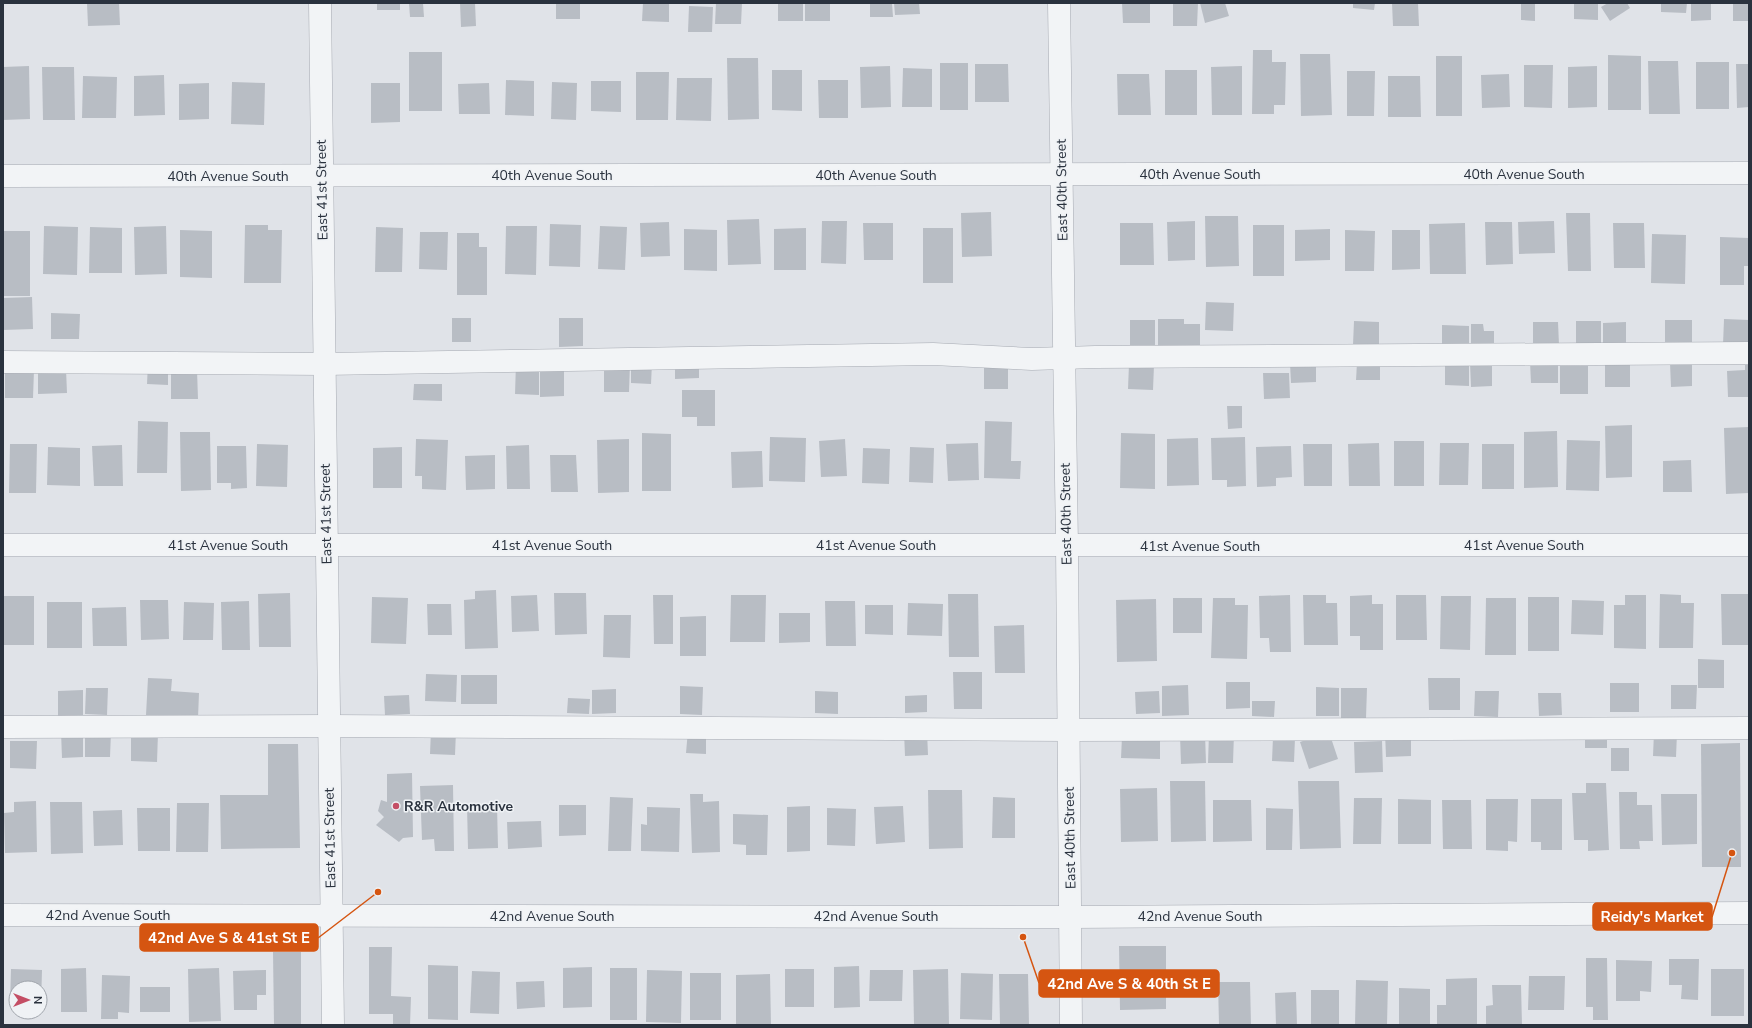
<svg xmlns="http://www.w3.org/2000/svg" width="1752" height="1028" viewBox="0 0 1752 1028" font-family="'Nunito Sans',sans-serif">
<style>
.building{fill:#b8bdc4}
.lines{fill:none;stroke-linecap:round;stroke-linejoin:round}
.minor-casing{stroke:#a6aab2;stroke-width:23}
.minor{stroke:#f2f4f6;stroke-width:22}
.poi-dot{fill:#c44e65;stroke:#eff2f5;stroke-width:1.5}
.labels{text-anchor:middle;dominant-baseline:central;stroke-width:3;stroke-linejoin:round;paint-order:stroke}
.street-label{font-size:14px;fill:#2a323e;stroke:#eff2f5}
.poi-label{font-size:14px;font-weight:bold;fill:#2a323e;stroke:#eff2f5;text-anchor:start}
.leader{fill:none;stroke:#d55511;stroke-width:1.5}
.callout-dot{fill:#d55511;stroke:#eff2f5;stroke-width:1.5}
.callout{fill:#d55511;stroke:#d55511;stroke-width:1.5}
.callout-label{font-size:15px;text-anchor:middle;font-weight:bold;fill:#fff}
</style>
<rect width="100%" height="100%" fill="#e0e3e8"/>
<g class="building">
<polygon points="87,3 119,3 120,25 88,26"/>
<rect x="377" y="3" width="23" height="7"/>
<polygon points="409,3 423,3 424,17 410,17"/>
<polygon points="460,3 475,3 476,26 461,27"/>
<rect x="556" y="3" width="24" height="16"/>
<polygon points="643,3 669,3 669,22 642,21"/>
<polygon points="716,3 742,3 741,24 715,24"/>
<rect x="778" y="3" width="25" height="18"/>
<rect x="805" y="3" width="25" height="18"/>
<polygon points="870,3 892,3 893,17 870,17"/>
<polygon points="894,3 919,3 920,14 895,15"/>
<polygon points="1122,3 1150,3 1150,23 1123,23"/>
<polygon points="1173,3 1198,3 1197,26 1173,26"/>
<polygon points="1200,3 1225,3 1229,16 1205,23"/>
<polygon points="1353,3 1375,3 1374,10 1353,8"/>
<polygon points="1392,3 1418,3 1419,26 1393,26"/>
<polygon points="1521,3 1535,3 1535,21 1521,20"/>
<polygon points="1574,3 1598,3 1598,20 1574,19"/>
<polygon points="1608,3 1627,3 1630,8 1610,21 1601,7"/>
<polygon points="1661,3 1687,3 1686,13 1661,12"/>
<polygon points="1691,3 1711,3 1711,20 1691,21"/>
<rect x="1733" y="3" width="16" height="18"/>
<polygon points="689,6 713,7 712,32 688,32"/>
<polygon points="1253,50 1272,50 1272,62 1286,62 1285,105 1274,105 1274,114 1252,114"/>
<rect x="409" y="52" width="33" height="59"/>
<polygon points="1300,54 1330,54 1332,115 1301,116"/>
<polygon points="1608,55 1641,56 1641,110 1608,110"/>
<rect x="1436" y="56" width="26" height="60"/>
<polygon points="727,58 758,58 759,119 728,120"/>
<polygon points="1648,61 1678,61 1680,114 1649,114"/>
<rect x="1696" y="62" width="33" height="47"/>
<rect x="940" y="63" width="28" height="47"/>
<polygon points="975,64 1008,64 1009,102 975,102"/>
<polygon points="1736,64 1749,64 1749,107 1737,108"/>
<polygon points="1524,65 1553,65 1552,108 1524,107"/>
<polygon points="29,66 30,119 3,120 3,67"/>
<polygon points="890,66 891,107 861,108 860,67"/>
<polygon points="1242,66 1242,115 1212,115 1211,67"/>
<polygon points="1597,66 1597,107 1568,108 1568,67"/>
<polygon points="42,67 74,67 75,120 43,120"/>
<polygon points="903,68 932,69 932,107 902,107"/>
<polygon points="772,70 802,70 802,111 772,110"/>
<rect x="1165" y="70" width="32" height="45"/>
<polygon points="1347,71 1375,71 1374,116 1347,116"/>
<polygon points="636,72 669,72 668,120 636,120"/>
<polygon points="1117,74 1149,74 1151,115 1118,115"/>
<polygon points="1509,74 1510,107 1482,108 1481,75"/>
<polygon points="164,75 165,115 134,116 134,76"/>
<polygon points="83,76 117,77 116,118 82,118"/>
<polygon points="1388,76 1420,76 1421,117 1388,117"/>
<polygon points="677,78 712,78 711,121 676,120"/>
<polygon points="506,80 534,81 534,116 505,115"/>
<polygon points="818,80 848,80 848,118 819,118"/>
<polygon points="591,81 621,81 621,112 591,111"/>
<polygon points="232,82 265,83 264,125 231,124"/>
<polygon points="552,82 577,83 576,120 551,119"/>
<polygon points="209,83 209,119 179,120 179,84"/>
<polygon points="371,83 400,83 400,122 371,123"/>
<polygon points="489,83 490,114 459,114 458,84"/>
<polygon points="991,212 992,256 962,257 961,213"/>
<polygon points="1566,213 1590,213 1591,271 1568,271"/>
<polygon points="1205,216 1238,216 1239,266 1206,267"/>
<polygon points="759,219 761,264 728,265 727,220"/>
<polygon points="822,221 847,221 846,264 821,263"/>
<polygon points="1195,221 1195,260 1168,261 1167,222"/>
<polygon points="1554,221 1555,253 1519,254 1518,222"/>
<polygon points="669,222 670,256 641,257 640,223"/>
<polygon points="1485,222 1512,222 1513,264 1486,265"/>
<polygon points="863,223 893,223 893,260 864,260"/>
<polygon points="1120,223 1153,223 1154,265 1120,265"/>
<polygon points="1465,223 1466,274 1430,274 1429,224"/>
<polygon points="1613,223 1644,223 1645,268 1614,268"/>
<polygon points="550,224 581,225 580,267 549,266"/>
<polygon points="245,225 268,225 268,230 282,230 281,283 244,283"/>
<rect x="1253" y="225" width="31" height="51"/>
<polygon points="44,226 78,227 77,275 43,274"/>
<polygon points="166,226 167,274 135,275 134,227"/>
<polygon points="506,226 537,226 536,275 505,274"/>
<polygon points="600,226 627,227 625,270 598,269"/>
<polygon points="90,227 122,228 122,273 89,273"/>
<polygon points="376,227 403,228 402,272 375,272"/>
<polygon points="806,228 806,270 774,270 774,229"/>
<rect x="923" y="228" width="30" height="55"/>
<polygon points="684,229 717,230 717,271 684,270"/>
<polygon points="1330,229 1330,260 1295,261 1295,230"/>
<polygon points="180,230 212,231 212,278 180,277"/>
<polygon points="1345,230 1375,231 1374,271 1345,271"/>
<polygon points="1392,230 1420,230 1420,269 1392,270"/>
<rect x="3" y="231" width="27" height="65"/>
<polygon points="420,232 448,232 447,270 419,269"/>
<polygon points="457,233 479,233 479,247 487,247 487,295 457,295"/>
<polygon points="1652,234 1686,235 1685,284 1651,283"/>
<polygon points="1720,237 1749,238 1749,266 1744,266 1744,285 1720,285"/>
<polygon points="32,297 33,329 3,330 3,298"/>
<polygon points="1206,302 1234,303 1233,331 1205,330"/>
<polygon points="51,313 80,314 79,339 51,339"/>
<rect x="452" y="318" width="19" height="24"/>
<polygon points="559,318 583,318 583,346 559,347"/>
<polygon points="1158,319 1184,319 1184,324 1200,324 1200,347 1158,347"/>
<polygon points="1724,319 1749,320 1749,346 1723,345"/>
<rect x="1130" y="320" width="25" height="25"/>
<rect x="1665" y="320" width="27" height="26"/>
<polygon points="1354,321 1379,322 1379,346 1353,345"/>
<rect x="1576" y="321" width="25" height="26"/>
<polygon points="1533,322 1558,322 1559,345 1533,345"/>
<polygon points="1626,322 1626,346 1603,346 1603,323"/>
<polygon points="1471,324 1483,324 1484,331 1494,331 1494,347 1471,347"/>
<polygon points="1442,325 1469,326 1469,347 1442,347"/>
<polygon points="631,362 652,363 651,384 631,383"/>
<polygon points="699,362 699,378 675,379 675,363"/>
<polygon points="1316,362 1316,382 1291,383 1290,363"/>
<polygon points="1530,362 1558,362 1558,383 1531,383"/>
<rect x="1605" y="362" width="25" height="25"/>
<polygon points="1692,362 1692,386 1671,387 1670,363"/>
<polygon points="148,363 168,364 168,385 147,384"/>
<polygon points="516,363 539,364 539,395 515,394"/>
<polygon points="540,363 564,363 564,396 540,397"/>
<polygon points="604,363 630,364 629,392 604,392"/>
<polygon points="1357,363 1380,363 1380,380 1356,380"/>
<polygon points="1445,363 1469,363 1469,386 1445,385"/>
<polygon points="1470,363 1492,363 1492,386 1471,387"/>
<polygon points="1129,364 1154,365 1153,390 1128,389"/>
<rect x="984" y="365" width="24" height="24"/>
<polygon points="1745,365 1749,365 1749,397 1728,397 1727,371 1745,370"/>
<rect x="1560" y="366" width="28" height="28"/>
<polygon points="5,369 34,370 33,398 5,398"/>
<polygon points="66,369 67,393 38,394 38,370"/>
<polygon points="171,370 197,370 198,399 171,399"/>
<polygon points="1263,373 1289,373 1290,398 1264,399"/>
<polygon points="414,384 442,384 442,401 413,400"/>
<polygon points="682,390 715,390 715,426 697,426 697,417 682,417"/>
<polygon points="1227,406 1242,406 1242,428 1228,429"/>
<polygon points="138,421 168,422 167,473 137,473"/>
<polygon points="985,421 1012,422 1011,461 1021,461 1020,479 984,478"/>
<polygon points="1632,425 1632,477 1606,478 1605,426"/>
<polygon points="1749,427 1749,493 1726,494 1724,428"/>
<polygon points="1557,431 1558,487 1524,488 1524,432"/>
<polygon points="180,432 210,432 211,490 181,491"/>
<polygon points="642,433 671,434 671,491 642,491"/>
<polygon points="1121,433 1155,434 1155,489 1120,488"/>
<polygon points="770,437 806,438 805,482 769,481"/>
<polygon points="1245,437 1246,486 1227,487 1227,480 1212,480 1211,438"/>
<polygon points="1198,438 1199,485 1167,486 1167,439"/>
<polygon points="416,439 448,440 446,490 422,489 422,476 415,476"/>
<polygon points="629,439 629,492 598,493 597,440"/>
<polygon points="845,439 847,476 821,477 819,441"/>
<polygon points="1567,440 1600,441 1599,491 1566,490"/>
<rect x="1394" y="441" width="30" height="45"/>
<polygon points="978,443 979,480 948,481 946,444"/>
<polygon points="1379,443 1380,486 1349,486 1348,444"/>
<polygon points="1440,443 1469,443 1468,485 1439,485"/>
<polygon points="10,444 37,444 36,493 9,493"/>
<polygon points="257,444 288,445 287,487 256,486"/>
<polygon points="1303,444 1332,444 1332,486 1304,486"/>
<rect x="1482" y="444" width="32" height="45"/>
<polygon points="122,445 123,486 94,486 92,446"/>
<polygon points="529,445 530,489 507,489 506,446"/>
<polygon points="217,446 246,446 247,488 231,489 231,483 217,483"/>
<polygon points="1291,446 1292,477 1276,478 1276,486 1257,487 1256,447"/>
<polygon points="48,447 80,448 80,486 47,485"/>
<polygon points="402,447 402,488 373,488 373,448"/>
<polygon points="910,447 934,448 933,483 909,482"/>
<polygon points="863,448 890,449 889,484 862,483"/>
<polygon points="762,451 763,487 732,488 731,452"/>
<polygon points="495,455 495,489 466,490 465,456"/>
<polygon points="550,455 576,455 578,492 551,492"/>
<polygon points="1691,460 1692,492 1663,492 1663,461"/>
<polygon points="496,590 498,648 465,649 464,600 475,599 475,591"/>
<polygon points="290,593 291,647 259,647 258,594"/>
<polygon points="554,593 586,593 587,634 555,635"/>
<polygon points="948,594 978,594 979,657 949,657"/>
<polygon points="1660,594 1681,595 1681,603 1694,603 1693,648 1659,648"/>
<polygon points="1721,594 1749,594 1749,645 1722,645"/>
<polygon points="537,595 539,631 512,632 511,596"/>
<polygon points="653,595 673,595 673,644 654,644"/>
<polygon points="731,595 766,595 765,642 730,642"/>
<polygon points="1290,595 1291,652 1270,652 1269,638 1260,638 1259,596"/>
<polygon points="1303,595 1326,595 1326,603 1337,603 1338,645 1304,645"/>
<polygon points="1372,595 1372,604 1383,604 1383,650 1360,650 1360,636 1350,636 1350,596"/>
<polygon points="1396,595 1426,595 1427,640 1396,640"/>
<polygon points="1625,595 1646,595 1646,649 1614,648 1614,605 1625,605"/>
<rect x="3" y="596" width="31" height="49"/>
<polygon points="1441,596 1471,596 1470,650 1440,649"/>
<polygon points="372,597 408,598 406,644 371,643"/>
<rect x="1528" y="597" width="31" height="54"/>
<rect x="1173" y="598" width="29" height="35"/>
<polygon points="1213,598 1235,598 1235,605 1248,605 1247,659 1211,658"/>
<polygon points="1486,598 1516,598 1516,655 1485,655"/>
<polygon points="1156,599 1157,661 1117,662 1116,600"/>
<polygon points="140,600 168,600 169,639 141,640"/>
<polygon points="1572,600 1604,601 1603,635 1571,634"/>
<polygon points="249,601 250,650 222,650 221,602"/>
<polygon points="825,601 855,601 856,646 826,646"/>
<rect x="47" y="602" width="35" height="46"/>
<polygon points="184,602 214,603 213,640 183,640"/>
<polygon points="908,603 943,604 942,636 907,635"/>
<polygon points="427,604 451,604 452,635 428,635"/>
<polygon points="865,605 893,605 893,635 865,634"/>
<polygon points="126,607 127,646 93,646 92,608"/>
<polygon points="779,613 810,613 810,642 779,643"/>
<polygon points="604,615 631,615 630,658 603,657"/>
<polygon points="706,616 706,656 680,656 680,617"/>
<polygon points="1024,625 1025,673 995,673 994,626"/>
<polygon points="1698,659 1724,660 1724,688 1698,688"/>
<polygon points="953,672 982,672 982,709 954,709"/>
<polygon points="426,674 457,675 456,702 425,701"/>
<rect x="461" y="675" width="36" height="29"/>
<polygon points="148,678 172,679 171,691 199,693 198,718 146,715"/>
<polygon points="1428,678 1460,678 1460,710 1429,710"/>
<polygon points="1226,682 1250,682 1250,708 1226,709"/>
<rect x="1610" y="683" width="29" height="29"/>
<polygon points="1188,685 1189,715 1162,716 1162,686"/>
<polygon points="1671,685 1697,685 1696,709 1671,709"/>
<polygon points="680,686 703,687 702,715 680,714"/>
<polygon points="1316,687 1339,688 1339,716 1316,716"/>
<polygon points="86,688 108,688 107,715 85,714"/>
<polygon points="1341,688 1367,688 1366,718 1341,718"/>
<polygon points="616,689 616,713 592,714 592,690"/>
<polygon points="83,690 83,715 58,716 58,691"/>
<polygon points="815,691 838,692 838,714 815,713"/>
<polygon points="1159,691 1160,713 1136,714 1135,692"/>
<polygon points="1475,691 1499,691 1498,717 1474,716"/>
<polygon points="1538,693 1561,693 1562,715 1539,716"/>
<polygon points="409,695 410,714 385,715 384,696"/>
<polygon points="927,695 927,712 905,713 905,696"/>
<polygon points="568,698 590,699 589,714 567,713"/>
<polygon points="1252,701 1275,701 1274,717 1252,716"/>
<polygon points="431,730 456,731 455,755 430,754"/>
<polygon points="688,730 706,731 706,754 686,753"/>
<polygon points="927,731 928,755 905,756 904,732"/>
<polygon points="61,732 83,732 83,757 62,758"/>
<polygon points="85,732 111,732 110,757 85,757"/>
<polygon points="1329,732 1338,759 1309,769 1300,742"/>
<polygon points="1385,732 1411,732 1411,756 1386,757"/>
<polygon points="1607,732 1607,748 1585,748 1585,733"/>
<polygon points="1654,732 1677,733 1676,757 1653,756"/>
<polygon points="131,733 158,733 157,762 131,761"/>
<polygon points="1209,733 1234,733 1233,763 1208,763"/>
<polygon points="1205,734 1206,763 1181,764 1180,735"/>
<polygon points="1122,737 1160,738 1160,759 1121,758"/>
<polygon points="1273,737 1295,738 1294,762 1272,761"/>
<polygon points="10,741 37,741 36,769 10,768"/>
<polygon points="1382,741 1383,772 1355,773 1354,742"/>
<polygon points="1740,743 1741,867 1702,867 1701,744"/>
<polygon points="268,744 298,744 300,848 221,849 220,795 268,795"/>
<rect x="1611" y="748" width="18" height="23"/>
<polygon points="412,773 413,837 403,838 399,842 376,825 384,817 378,811 381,800 387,802 387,774"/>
<polygon points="1170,781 1205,781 1206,841 1171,842"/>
<polygon points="1298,781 1339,781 1341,848 1300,849"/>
<polygon points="1586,783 1606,783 1609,850 1588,851 1588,840 1574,840 1572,793 1586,793"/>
<polygon points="453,785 454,851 435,851 434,839 422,840 420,786"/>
<polygon points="1157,788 1158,841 1121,842 1120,789"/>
<polygon points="928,790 962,790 963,848 929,849"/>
<polygon points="1619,792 1637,792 1637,805 1652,805 1653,841 1639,841 1640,849 1620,849"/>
<polygon points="690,794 703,794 703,802 719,801 720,852 692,853"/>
<polygon points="1661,794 1697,794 1697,844 1662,845"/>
<polygon points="610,797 633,798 631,851 608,851"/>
<polygon points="993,797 1015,798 1015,838 992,838"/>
<polygon points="1354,798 1382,798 1381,844 1353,844"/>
<polygon points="1398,799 1431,800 1431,844 1398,844"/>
<polygon points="1486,799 1518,799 1517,842 1508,841 1508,851 1486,850"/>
<polygon points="1531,799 1562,799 1562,850 1541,850 1541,842 1531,842"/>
<polygon points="1213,800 1251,800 1252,841 1213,842"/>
<polygon points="1442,800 1471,800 1472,849 1443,849"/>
<polygon points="36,801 37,852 5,853 4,813 14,812 14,802"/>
<polygon points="50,802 82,802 83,853 51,854"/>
<polygon points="177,803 209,803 208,852 176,852"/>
<polygon points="467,805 497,805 498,848 468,849"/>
<polygon points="559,805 586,805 586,835 559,836"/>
<polygon points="810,806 810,851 787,852 787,807"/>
<polygon points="903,806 905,842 876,844 874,807"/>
<polygon points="647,807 680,808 679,852 641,851 641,824 647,825"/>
<polygon points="137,808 170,808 170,851 138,851"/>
<polygon points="827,808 856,809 855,846 827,845"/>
<polygon points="1266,808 1293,809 1292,850 1266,850"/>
<polygon points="122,810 123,845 94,846 93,811"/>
<polygon points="733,814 768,815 767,855 746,855 746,845 733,844"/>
<polygon points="541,821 542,847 508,849 507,822"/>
<polygon points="1119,946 1166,946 1166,1009 1120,1010"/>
<polygon points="369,947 392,947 391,996 411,997 410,1025 393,1025 393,1014 369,1014"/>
<polygon points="273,952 301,952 301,1025 274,1025"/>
<polygon points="1586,958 1607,958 1608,1020 1593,1020 1593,1007 1586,1007"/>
<polygon points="1669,959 1699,959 1698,1000 1681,999 1682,985 1669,985"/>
<polygon points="1616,960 1652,961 1651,992 1640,991 1640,1001 1616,1001"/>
<polygon points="428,965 458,966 458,1020 428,1019"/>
<polygon points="859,966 860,1007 834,1008 834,967"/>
<polygon points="592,967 592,1007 563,1008 563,968"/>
<polygon points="86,968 87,1012 61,1012 61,969"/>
<polygon points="219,968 221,1021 189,1022 188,969"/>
<rect x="610" y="968" width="27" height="52"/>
<polygon points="11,969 42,970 41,1007 40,1007 40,988 16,988 16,1006 10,1005"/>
<rect x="785" y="969" width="29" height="38"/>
<polygon points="948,969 949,1025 914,1025 913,970"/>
<rect x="1711" y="969" width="33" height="47"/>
<polygon points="266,970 266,995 257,995 257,1010 234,1010 233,971"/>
<polygon points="647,970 682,971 681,1023 646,1022"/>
<polygon points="870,970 903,970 902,1001 869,1001"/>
<polygon points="472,971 500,972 499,1014 470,1013"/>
<rect x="690" y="973" width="31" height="47"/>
<polygon points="961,973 993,974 992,1020 960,1019"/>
<polygon points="770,974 771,1025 736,1025 736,975"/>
<polygon points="999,974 1028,974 1029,1025 1000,1025"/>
<polygon points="102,975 130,976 129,1013 118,1012 118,1019 101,1019"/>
<polygon points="1529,976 1565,976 1564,1010 1528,1010"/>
<polygon points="1477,978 1477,1025 1437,1025 1437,1005 1446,1005 1446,979"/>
<polygon points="1356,980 1388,981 1387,1025 1355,1025"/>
<polygon points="544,981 545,1007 517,1009 516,982"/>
<polygon points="1218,982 1250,982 1251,1025 1219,1025"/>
<polygon points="1492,985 1521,985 1522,1025 1486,1025 1486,1006 1493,1005"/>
<rect x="140" y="987" width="30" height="25"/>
<polygon points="1399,988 1430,989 1430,1025 1399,1025"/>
<rect x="1311" y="990" width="28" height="35"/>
<polygon points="1296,992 1297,1025 1276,1025 1275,993"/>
</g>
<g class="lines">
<g class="minor-casing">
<g id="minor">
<polyline points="320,3 333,1025"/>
<polyline points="1059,3 1067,546 1071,1025"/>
<polyline points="3,176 1749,173"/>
<polyline points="3,362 324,364 933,354 1032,359 1095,357 1749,353"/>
<polyline points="3,545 1749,545"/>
<polyline points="3,727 329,726 1068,730 1749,728"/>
<polyline points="3,915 1071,917 1749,913"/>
</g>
</g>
<use href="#minor" class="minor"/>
</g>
<circle class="poi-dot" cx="396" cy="806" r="4"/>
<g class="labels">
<g class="street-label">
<text x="1200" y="174">40th Avenue South</text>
<text x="1524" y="174">40th Avenue South</text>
<text x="552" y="175">40th Avenue South</text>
<text x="876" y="175">40th Avenue South</text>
<text x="228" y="176">40th Avenue South</text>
<text transform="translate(322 190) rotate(-91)">East 41st Street</text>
<text transform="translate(1062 190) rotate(-91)">East 40th Street</text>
<text transform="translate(326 514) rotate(-91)">East 41st Street</text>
<text transform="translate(1066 514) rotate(-91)">East 40th Street</text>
<text x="228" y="545">41st Avenue South</text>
<text x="552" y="545">41st Avenue South</text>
<text x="876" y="545">41st Avenue South</text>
<text x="1524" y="545">41st Avenue South</text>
<text x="1200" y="546">41st Avenue South</text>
<text transform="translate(330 838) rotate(-91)">East 41st Street</text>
<text transform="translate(1070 838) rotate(-91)">East 40th Street</text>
<text x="108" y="915">42nd Avenue South</text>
<text x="552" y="916">42nd Avenue South</text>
<text x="876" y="916">42nd Avenue South</text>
<text x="1200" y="916">42nd Avenue South</text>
</g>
<g class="poi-label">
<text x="404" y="806">R&amp;R Automotive</text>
</g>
</g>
<path class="leader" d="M1732 853L1712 917M378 892L318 938M1023 937L1039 983"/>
<g class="callout-dot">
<circle cx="1732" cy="853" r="4"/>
<circle cx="378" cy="892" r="4"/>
<circle cx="1023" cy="937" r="4"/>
</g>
<g class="callout">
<rect x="1593" y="903" width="119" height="27" rx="4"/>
<rect x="140" y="924" width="178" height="27" rx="4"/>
<rect x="1039" y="970" width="180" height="27" rx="4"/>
</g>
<g class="callout-label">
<text x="1652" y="922">Reidy's Market</text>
<text x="229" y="943">42nd Ave S &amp; 41st St E</text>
<text x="1129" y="989">42nd Ave S &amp; 40th St E</text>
</g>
<rect width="1752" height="1028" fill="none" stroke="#2a323e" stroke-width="8"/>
<g transform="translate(28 1000) rotate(90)"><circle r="19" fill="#eff2f5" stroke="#a0a5ac"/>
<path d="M0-3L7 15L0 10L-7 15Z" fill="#c44e65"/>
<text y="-6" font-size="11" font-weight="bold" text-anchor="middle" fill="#2a323e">N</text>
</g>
</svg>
